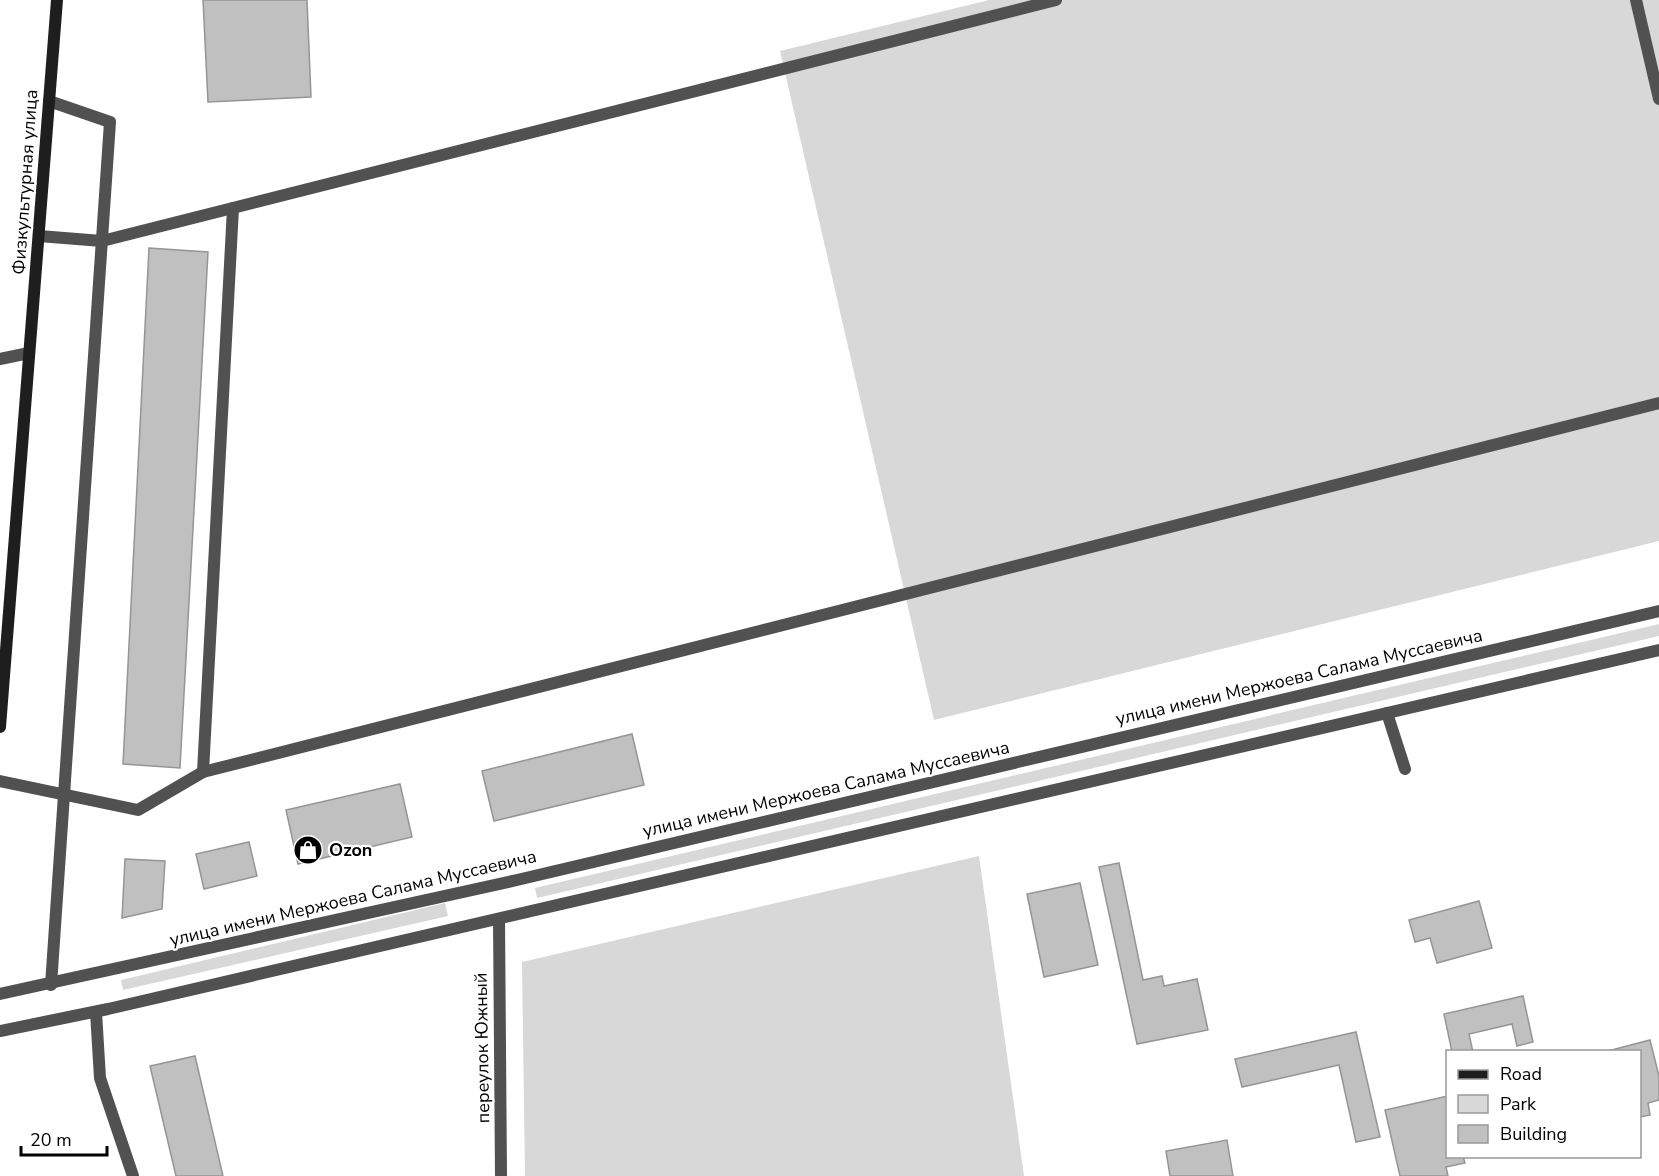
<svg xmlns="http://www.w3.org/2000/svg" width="1659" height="1176" viewBox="0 0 1659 1176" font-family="'Nunito Sans',sans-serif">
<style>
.green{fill:#d8d8d8}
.building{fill:#c0c0c0;stroke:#959595;stroke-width:1.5}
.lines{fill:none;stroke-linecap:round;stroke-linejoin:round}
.service{stroke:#515151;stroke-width:12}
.minor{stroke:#515151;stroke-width:12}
.tertiary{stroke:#515151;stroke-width:12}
.secondary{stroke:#1e1e1e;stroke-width:12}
.labels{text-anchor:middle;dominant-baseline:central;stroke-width:4.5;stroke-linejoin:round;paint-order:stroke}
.street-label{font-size:18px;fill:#000;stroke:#fff}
.poi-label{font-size:18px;font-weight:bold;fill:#000;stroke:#fff;text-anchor:start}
</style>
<rect width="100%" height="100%" fill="#fff"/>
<g class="green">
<polygon points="989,0 1659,0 1659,541 934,720 780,51"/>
<polygon points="1659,624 1659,636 537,898 535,888"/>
<polygon points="979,856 1024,1176 525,1176 522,962"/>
<polygon points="445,903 448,916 123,990 121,980"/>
</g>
<g class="building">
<polygon points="203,0 307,0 311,97 208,102"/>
<polygon points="149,248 208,252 180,768 123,764"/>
<polygon points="632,734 644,785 494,821 482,771"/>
<polygon points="400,784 412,837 298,864 286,810"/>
<polygon points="249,842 257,876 204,889 196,854"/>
<polygon points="125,859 165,861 162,909 122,918"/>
<polygon points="1119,863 1143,980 1162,976 1164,986 1197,979 1208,1030 1137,1044 1099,867"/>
<polygon points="1080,883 1098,965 1044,977 1027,894"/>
<polygon points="1479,901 1492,948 1437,963 1430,938 1415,942 1409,920"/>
<polygon points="1523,996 1533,1042 1517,1046 1512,1024 1469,1034 1473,1052 1452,1052 1444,1014"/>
<polygon points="1356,1032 1380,1137 1356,1142 1339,1065 1242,1087 1235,1059"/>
<polygon points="1650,1040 1659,1076 1659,1100 1648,1103 1650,1115 1640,1117 1640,1052 1604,1052"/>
<polygon points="195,1056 223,1176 176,1176 150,1066"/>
<polygon points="1448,1096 1448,1156 1463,1156 1465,1163 1446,1167 1448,1176 1400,1176 1385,1110"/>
<polygon points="1227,1140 1233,1176 1170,1176 1166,1151"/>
</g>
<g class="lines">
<g class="service">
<polyline points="1636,0 1659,99"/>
<polyline points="49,101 110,122 51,985"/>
<polyline points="39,236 102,241 1056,0"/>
<polyline points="1387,713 1405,769"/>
<polyline points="203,772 233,208"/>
<polyline points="0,781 138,810 203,772 1659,403"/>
<polyline points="96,1012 100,1078 133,1176"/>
</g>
<g class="minor">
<polyline points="0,359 29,353"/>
<polyline points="499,919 501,1176"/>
</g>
<g class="tertiary">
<polyline points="0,994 517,880 1659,611"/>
<polyline points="0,1031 108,1009 1659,650"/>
</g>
<polyline class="secondary" points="0,727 57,0"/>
</g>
<defs>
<g id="shop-disc" transform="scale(1.5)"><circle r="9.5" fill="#000" stroke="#fff"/><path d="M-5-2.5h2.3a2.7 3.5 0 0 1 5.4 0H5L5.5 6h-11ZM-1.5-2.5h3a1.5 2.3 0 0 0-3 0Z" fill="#fff"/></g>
</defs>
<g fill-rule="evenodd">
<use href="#shop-disc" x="308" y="850"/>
</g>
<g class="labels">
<g class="street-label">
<text transform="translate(25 182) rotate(-86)">Физкультурная улица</text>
<text transform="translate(1299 677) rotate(-13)">улица имени Мержоева Салама Муссаевича</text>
<text transform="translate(826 789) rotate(-13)">улица имени Мержоева Салама Муссаевича</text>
<text transform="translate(353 898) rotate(-13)">улица имени Мержоева Салама Муссаевича</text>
<text transform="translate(482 1048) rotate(-91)">переулок Южный</text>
</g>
<g class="poi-label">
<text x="329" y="850">Ozon</text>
</g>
</g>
<rect x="1446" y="1050" width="195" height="108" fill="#ffffff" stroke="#999999" stroke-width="1.5"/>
<rect x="1458" y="1070" width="30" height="9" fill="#1e1e1e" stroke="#999999" stroke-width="1.5"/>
<text x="1500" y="1080" font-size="18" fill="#000000">Road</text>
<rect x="1458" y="1095" width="30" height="18" fill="#d8d8d8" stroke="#999999" stroke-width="1.5"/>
<text x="1500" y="1110" font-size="18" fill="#000000">Park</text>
<rect x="1458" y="1125" width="30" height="18" fill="#c0c0c0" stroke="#999999" stroke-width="1.5"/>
<text x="1500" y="1140" font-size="18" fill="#000000">Building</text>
<path d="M21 1146v9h86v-9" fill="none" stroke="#000000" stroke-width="3"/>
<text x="30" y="1146" font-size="18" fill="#000000" stroke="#ffffff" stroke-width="4.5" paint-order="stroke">20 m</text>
</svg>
